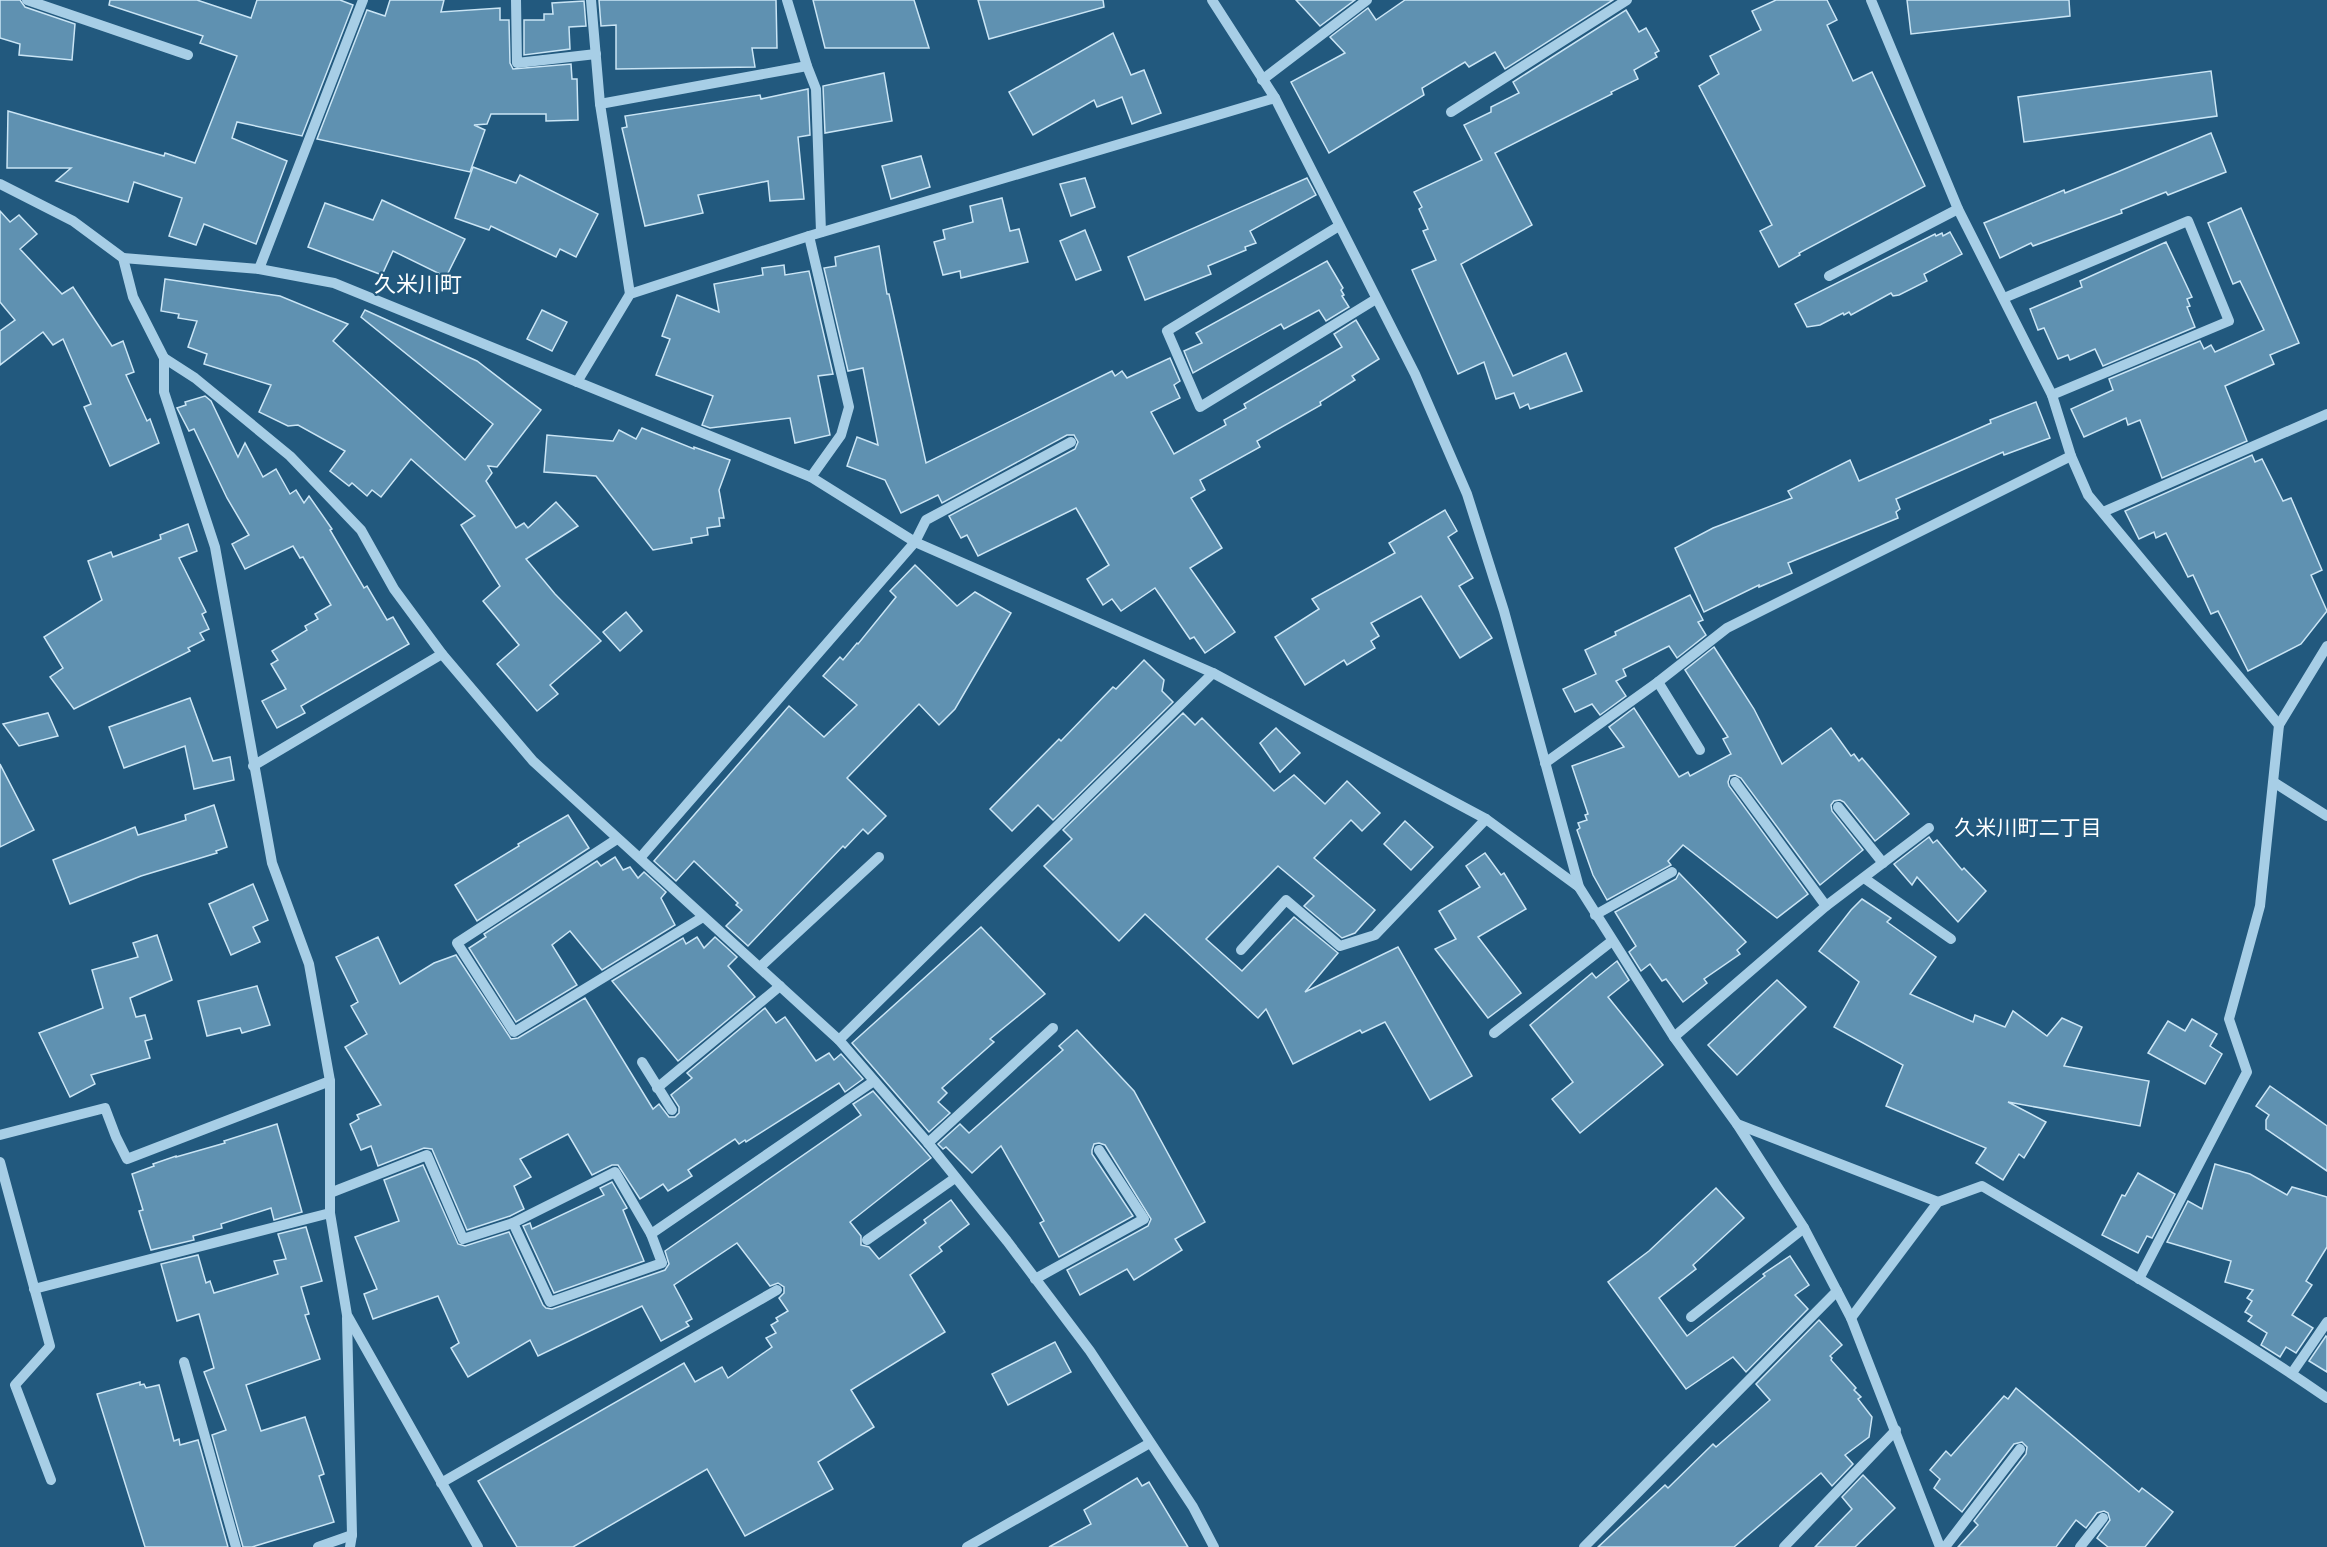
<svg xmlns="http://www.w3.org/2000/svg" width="2327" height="1547" viewBox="0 0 2327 1547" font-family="Cabin,'Noto Sans JP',sans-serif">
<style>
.building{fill:#5f91b1;stroke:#cae5f5;stroke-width:1.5}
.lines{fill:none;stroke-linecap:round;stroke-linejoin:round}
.minor{stroke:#a7cee6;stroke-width:10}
.labels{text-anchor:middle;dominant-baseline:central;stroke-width:4.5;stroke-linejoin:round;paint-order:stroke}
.neighbourhood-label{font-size:21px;fill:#fff;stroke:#22597e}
.quarter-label{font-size:22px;fill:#fff;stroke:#22597e}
</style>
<rect width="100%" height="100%" fill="#22597e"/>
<g class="building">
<polygon points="0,0 20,0 25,7 75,24 72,60 19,55 20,44 0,38"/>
<polygon points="110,0 197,0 251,18 257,0 340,0 353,5 302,136 237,122 232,138 287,161 256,244 204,224 196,245 169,236 182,198 134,182 128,202 56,181 71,168 7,168 8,111 164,156 165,153 195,163 237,56 200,43 203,36 109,5"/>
<polygon points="390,0 444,0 441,12 500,8 500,20 509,20 510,63 513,69 571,64 572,79 577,79 578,120 546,121 546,114 491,114 487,124 474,125 485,130 470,172 317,139 367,10 385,16"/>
<polygon points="599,0 776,0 777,48 752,48 755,67 616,69 616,25 601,26"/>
<polygon points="813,0 914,0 929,48 825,48"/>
<polygon points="978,0 1103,0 1104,7 989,39"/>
<polygon points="1296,0 1355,0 1320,26"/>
<polygon points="1405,0 1613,0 1505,69 1495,52 1469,67 1465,62 1422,88 1424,95 1329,153 1291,82 1345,53 1330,37 1368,8 1376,20"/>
<polygon points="1776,0 1827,0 1837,20 1827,25 1853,81 1872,72 1925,186 1799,253 1800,255 1779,267 1760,231 1772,225 1699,86 1719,74 1710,56 1761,30 1752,11"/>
<polygon points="1907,0 2069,0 2070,16 1911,34"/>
<polygon points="584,1 586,26 569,27 570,49 524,55 524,20 544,20 544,14 553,14 552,3"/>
<polygon points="1626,10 1639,32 1646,28 1659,51 1655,53 1657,57 1634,70 1638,79 1611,92 1612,94 1495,153 1532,225 1461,264 1513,376 1566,353 1582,391 1530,409 1528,404 1520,408 1514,393 1496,399 1484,362 1458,374 1412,270 1436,260 1423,231 1428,229 1419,209 1422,207 1414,192 1482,160 1464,125 1491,112 1491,107 1519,93 1513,82"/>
<polygon points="1113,33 1131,75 1144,70 1161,113 1132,124 1122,97 1097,107 1094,100 1033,135 1009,92"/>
<polygon points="2211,71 2217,116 2024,142 2018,97"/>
<polygon points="884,73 892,121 825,133 823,86"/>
<polygon points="808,89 810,135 798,137 804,199 770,201 768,181 698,195 703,213 645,226 622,128 627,127 625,116 760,95 761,99"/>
<polygon points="2211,133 2226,172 2168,195 2166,192 2121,210 2122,213 2033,246 2031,243 2000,258 1984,223 2064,190 2065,193 2115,173"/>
<polygon points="921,156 930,187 891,199 882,166"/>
<polygon points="473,167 516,183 520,175 598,214 576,257 560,249 556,257 491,226 489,230 455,218"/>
<polygon points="1085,178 1095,207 1071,216 1060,184"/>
<polygon points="1307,178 1316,195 1250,231 1256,243 1245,247 1246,250 1208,266 1211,274 1145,300 1128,257"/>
<polygon points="1002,198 1010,231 1019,229 1028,262 961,278 960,271 943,275 934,242 945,239 943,230 973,222 970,206"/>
<polygon points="382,200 465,239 446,277 393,251 382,275 308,247 325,203 373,220"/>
<polygon points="2241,208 2299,343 2270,355 2274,364 2225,386 2247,441 2162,478 2140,420 2128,425 2126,418 2084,437 2071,409 2113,390 2109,379 2200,341 2204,349 2211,345 2215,352 2264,330 2240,281 2233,284 2208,223"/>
<polygon points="0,211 10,222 19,215 37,234 20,249 62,294 73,287 112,346 123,341 134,372 126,375 147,421 150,419 159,443 110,466 84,407 91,404 63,339 53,345 43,332 0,365 0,331 15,320 0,302"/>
<polygon points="1085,230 1101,270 1076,280 1060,241"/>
<polygon points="1950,232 1962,254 1924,274 1927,281 1899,295 1893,296 1891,293 1851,315 1849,312 1844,315 1843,313 1820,325 1807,327 1795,304 1935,234 1936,236 1942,233 1943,236"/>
<polygon points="2166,242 2192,297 2187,299 2190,306 2187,307 2195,327 2103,366 2095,349 2070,360 2068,355 2058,359 2044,328 2038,330 2030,309 2082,287 2080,281"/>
<polygon points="879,246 887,294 889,294 926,463 1112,371 1115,376 1122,371 1127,378 1170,358 1180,381 1174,385 1180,398 1151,412 1174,454 1226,425 1224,420 1246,408 1244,404 1342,347 1334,334 1356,320 1379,359 1352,376 1355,380 1320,402 1321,405 1257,441 1260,447 1200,480 1205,490 1191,498 1222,548 1190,568 1235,632 1205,653 1194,637 1190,639 1155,588 1121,611 1112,599 1103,605 1087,579 1109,565 1076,508 978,556 967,535 961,538 949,516 1075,449 1078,442 1074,435 1067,435 942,503 938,495 901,513 885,480 847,466 857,437 878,445 863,368 848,371 824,268 836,266 835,257"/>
<polygon points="1327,261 1343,288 1341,290 1344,295 1342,296 1349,307 1326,321 1319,310 1284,329 1281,324 1193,373 1184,351 1202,343 1196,333"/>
<polygon points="784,265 785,275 809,271 833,374 818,376 830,435 795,443 790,418 710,428 702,425 713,396 656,375 670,339 662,336 677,295 719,312 714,284 763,275 762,268"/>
<polygon points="165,279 280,296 348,324 333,341 465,460 493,424 361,317 365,310 477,361 541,410 497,467 488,466 492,473 486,481 516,528 524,523 528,528 556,502 578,526 526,559 555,594 601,641 550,685 558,694 537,711 497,664 519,645 483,601 500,586 461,525 475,516 411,459 381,497 372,490 367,496 352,483 349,486 330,471 345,451 298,425 288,426 259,412 271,385 204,364 207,354 188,347 197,321 178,318 179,314 161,311"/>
<polygon points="542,310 567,322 552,351 527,339"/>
<polygon points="205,396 211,401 238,457 245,443 263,477 276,469 290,494 296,490 304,503 309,496 332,529 330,530 364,588 367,586 387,620 393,617 409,644 301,706 305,713 277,728 262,701 286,689 271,664 278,660 272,651 307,630 305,626 318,619 315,614 331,605 303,557 300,558 293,546 245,569 232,544 249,535 227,498 194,429 189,431 177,408 186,405 185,402"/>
<polygon points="2036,402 2050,438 2004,455 2003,452 1896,499 1900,509 1896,512 1898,518 1788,563 1792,573 1759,587 1759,585 1704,612 1675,548 1713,528 1792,498 1788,491 1850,460 1859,481 1991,423 1990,420"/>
<polygon points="642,428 694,449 694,447 730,460 719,490 724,518 719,518 720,526 707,528 708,535 691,538 692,543 653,550 596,476 544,472 547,435 613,441 619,430 636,439"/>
<polygon points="2252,455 2255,462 2262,459 2283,501 2291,498 2322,570 2311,575 2327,611 2301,644 2248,671 2218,611 2211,614 2193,575 2188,577 2166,533 2156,538 2154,532 2139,539 2125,511"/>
<polygon points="1445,510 1457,531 1448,537 1473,578 1459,586 1492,638 1460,658 1421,596 1371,623 1379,636 1371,641 1375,648 1347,665 1344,660 1305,685 1275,637 1319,609 1312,599 1395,553 1389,543"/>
<polygon points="188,524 197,551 179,558 206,612 202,614 209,629 200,633 204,640 188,648 190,651 74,709 50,677 63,668 44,637 102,600 88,561 111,552 113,557 161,539 160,535"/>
<polygon points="915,565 957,606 975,592 1011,613 955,709 939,725 919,704 847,778 886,816 868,834 863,829 845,848 843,846 748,946 726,926 742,910 736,905 738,903 694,861 676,881 654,861 789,706 824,737 857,705 823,676 840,657 843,660 857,643 858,644 896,597 890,591"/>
<polygon points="1690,595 1703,620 1698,622 1706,635 1677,658 1669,646 1623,669 1626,676 1616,681 1626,696 1600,715 1592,704 1575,712 1563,689 1596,674 1585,650 1616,635 1615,632"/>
<polygon points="626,612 642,631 620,651 603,632"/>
<polygon points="1714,647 1754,709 1782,764 1831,728 1851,756 1854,754 1859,761 1862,758 1909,814 1875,841 1844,802 1840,800 1834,801 1831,805 1832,811 1863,850 1820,885 1741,778 1735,775 1730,776 1728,782 1729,786 1808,894 1777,918 1683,845 1668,861 1671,865 1607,900 1593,875 1577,830 1580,828 1578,823 1587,820 1585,815 1588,814 1572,766 1624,747 1609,727 1634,708 1679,777 1688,772 1690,776 1731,754 1723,739 1728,737 1685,670"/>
<polygon points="1144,660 1164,680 1162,691 1173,702 1053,820 1038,805 1012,831 990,809 1059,739 1061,741 1113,687 1116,689"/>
<polygon points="190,698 213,761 230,757 234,780 194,789 185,746 124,768 109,727"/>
<polygon points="48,713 58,736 19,746 3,724"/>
<polygon points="1183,713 1195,725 1202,718 1274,791 1294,775 1325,804 1347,781 1380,813 1362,831 1351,820 1314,858 1375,910 1355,933 1342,938 1304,906 1314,896 1278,866 1206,939 1242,971 1294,917 1338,953 1305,992 1398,947 1472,1076 1430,1100 1385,1022 1362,1033 1360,1030 1293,1064 1266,1009 1258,1018 1145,914 1119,941 1044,866 1072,839 1063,830"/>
<polygon points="1276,728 1300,753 1280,772 1260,743"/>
<polygon points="0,764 34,830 0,847"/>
<polygon points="214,805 227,847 216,851 217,853 141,876 70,904 53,860 135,827 138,835 186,820 185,815"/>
<polygon points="568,815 589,848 477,921 455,885 519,846 518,844"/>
<polygon points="1405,821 1433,847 1411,870 1384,844"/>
<polygon points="1929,837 1933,843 1937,840 1962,870 1964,868 1986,891 1958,922 1917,877 1912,885 1894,864"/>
<polygon points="1485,853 1501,875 1504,873 1526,909 1478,937 1521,993 1488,1018 1435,949 1456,939 1439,911 1480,887 1466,866"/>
<polygon points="615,857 623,870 630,867 638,878 644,872 666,892 661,898 675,925 602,970 570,931 552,945 577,985 516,1022 469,948 486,937 484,934 597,861 601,866"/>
<polygon points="1679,873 1746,942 1737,950 1740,954 1704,979 1707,983 1683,1002 1666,979 1662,981 1650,964 1641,971 1629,952 1636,946 1615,912 1676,879"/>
<polygon points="253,884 268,920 253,927 260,942 231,955 209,904"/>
<polygon points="1862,899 1891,918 1887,922 1936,957 1910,994 1973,1022 1975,1015 2005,1027 2013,1011 2047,1036 2062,1018 2082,1027 2064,1066 2149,1081 2140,1126 2008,1102 2046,1122 2024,1158 2019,1154 2003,1180 1976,1163 1986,1148 1886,1106 1903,1065 1834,1027 1859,982 1819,951 1851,910"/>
<polygon points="981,927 1045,994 990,1039 994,1042 942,1088 947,1093 938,1102 950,1113 929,1132 852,1043"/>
<polygon points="157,935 172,980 130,998 136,1017 145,1015 152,1039 145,1041 150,1058 91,1075 95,1084 70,1097 39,1033 103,1008 92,970 138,957 133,943"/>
<polygon points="378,937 400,984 434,963 456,955 511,1039 518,1038 585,998 653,1109 659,1104 669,1117 675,1117 679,1113 679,1107 671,1095 692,1078 687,1073 765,1008 776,1023 785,1017 816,1061 829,1053 834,1060 841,1054 863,1079 845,1092 839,1083 746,1142 745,1140 739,1144 735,1139 688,1170 692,1176 668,1191 663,1184 640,1199 618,1165 612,1165 592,1175 568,1134 520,1159 531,1177 514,1186 524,1209 510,1216 467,1230 432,1149 424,1148 378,1166 371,1146 361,1150 350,1124 359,1119 357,1115 381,1105 345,1047 367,1034 351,1006 358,1002 336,957"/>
<polygon points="697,937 704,948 715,937 737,957 728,966 755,997 678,1061 612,981 683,938 686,944"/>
<polygon points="1617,961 1629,980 1608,997 1663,1065 1580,1133 1552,1099 1573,1082 1530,1025 1592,973 1596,978"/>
<polygon points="1777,980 1806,1007 1737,1075 1708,1045"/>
<polygon points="257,986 270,1025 242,1033 240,1028 207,1036 198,1001"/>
<polygon points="2192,1019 2217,1034 2210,1046 2222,1054 2205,1084 2148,1053 2168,1021 2185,1031"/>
<polygon points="1077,1030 1134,1091 1205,1222 1175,1239 1182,1250 1134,1280 1127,1269 1080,1295 1067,1270 1148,1226 1151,1219 1105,1145 1099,1143 1094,1144 1092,1150 1092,1154 1133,1216 1059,1257 1040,1223 1044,1221 1001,1146 972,1173 946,1147 943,1149 938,1144 960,1124 969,1133 1063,1050 1059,1046"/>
<polygon points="2270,1086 2327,1126 2327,1171 2266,1129 2266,1120 2269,1115 2256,1106"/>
<polygon points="873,1091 931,1158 850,1222 861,1236 861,1245 869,1247 879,1259 926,1223 924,1220 951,1200 969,1224 939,1247 942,1251 910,1275 945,1332 851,1390 874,1427 818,1462 833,1489 745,1536 707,1469 573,1547 517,1547 478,1481 684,1363 695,1382 722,1367 728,1378 772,1347 766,1338 776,1333 771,1325 778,1321 776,1318 788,1311 779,1298 784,1293 784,1287 778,1283 770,1286 737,1243 674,1285 692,1319 686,1322 689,1326 661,1341 642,1306 538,1356 530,1340 468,1377 451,1348 459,1343 438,1296 373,1319 364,1294 377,1289 355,1237 399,1221 384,1180 423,1165 458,1244 465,1246 509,1232 543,1305 546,1308 552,1309 665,1270 669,1264 665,1251 861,1115 853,1104"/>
<polygon points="277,1124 302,1212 274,1220 271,1208 221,1224 222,1228 193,1236 194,1240 151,1250 139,1211 143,1210 132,1174 154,1166 153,1164 176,1156 176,1157 225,1143 224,1141"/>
<polygon points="2215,1164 2250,1174 2287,1195 2292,1187 2327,1197 2327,1247 2306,1281 2312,1285 2292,1315 2313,1328 2296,1353 2286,1347 2280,1357 2261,1345 2267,1333 2248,1321 2252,1316 2245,1312 2252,1301 2247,1298 2253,1290 2225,1282 2231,1261 2167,1242 2188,1201 2202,1209"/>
<polygon points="2138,1173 2175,1194 2152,1238 2147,1236 2138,1253 2102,1235 2122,1195 2125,1196"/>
<polygon points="612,1182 627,1208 623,1210 644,1261 554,1293 523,1226 530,1223 532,1229 604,1195 600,1188"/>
<polygon points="1716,1188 1744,1218 1693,1265 1696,1269 1659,1298 1687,1336 1765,1276 1763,1274 1790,1256 1809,1285 1795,1295 1808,1309 1746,1372 1733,1357 1686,1389 1608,1282 1649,1251"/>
<polygon points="306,1227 322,1281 301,1287 309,1314 305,1315 320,1359 246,1385 261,1431 305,1417 324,1474 319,1476 334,1522 252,1547 243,1547 212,1435 226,1430 204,1372 214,1368 199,1314 177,1321 161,1264 198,1255 206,1283 210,1281 214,1293 278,1274 274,1261 286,1259 278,1234"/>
<polygon points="1819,1320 1842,1345 1830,1356 1832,1358 1831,1360 1856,1388 1854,1390 1861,1397 1858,1399 1872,1417 1869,1437 1845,1455 1853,1464 1832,1486 1821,1473 1734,1547 1598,1547 1665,1485 1668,1488 1713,1444 1716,1447 1770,1400 1756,1384"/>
<polygon points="2326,1336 2327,1337 2327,1372 2309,1361"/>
<polygon points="1055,1342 1071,1372 1008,1405 992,1374"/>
<polygon points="140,1382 140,1385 144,1384 146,1388 159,1385 174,1441 179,1439 180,1445 198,1440 228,1547 145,1547 97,1394"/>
<polygon points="2016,1388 2139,1492 2142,1488 2173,1512 2145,1547 2108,1547 2097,1538 2110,1520 2108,1513 2104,1511 2097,1513 2086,1528 2076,1520 2056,1547 1958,1547 1978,1525 1974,1521 2026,1454 2027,1447 2022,1442 2014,1444 1962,1512 1934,1488 1940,1479 1930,1470 1946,1451 1951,1456 2004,1396 2008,1399"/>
<polygon points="1863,1475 1895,1508 1855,1547 1815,1547 1852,1509 1842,1497"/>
<polygon points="1137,1478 1142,1486 1149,1482 1188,1547 1049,1547 1091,1524 1084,1510"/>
</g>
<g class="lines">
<g class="minor">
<polyline points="27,0 188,55"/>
<polyline points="516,0 517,63 596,54"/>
<polyline points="591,0 600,104 630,294"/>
<polyline points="787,0 807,66 816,89 821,232"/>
<polyline points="1212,0 1275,98 1415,374 1467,494 1504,611 1579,887 1674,1037 1737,1124 1804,1228 1851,1318 1940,1547"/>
<polyline points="1871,0 1958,209 2052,395 2071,456 2088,495 2279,725"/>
<polyline points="1262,80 1367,0"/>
<polyline points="600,104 807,66"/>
<polyline points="1451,112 1627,0"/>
<polyline points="0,184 73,221 123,258 133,297 164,358 164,392 215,547 272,863 309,964 330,1081 330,1213 347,1315 478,1547"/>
<polyline points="1339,226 1167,331 1200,407 1376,299"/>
<polyline points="809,236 849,407 841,435 811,477"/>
<polyline points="123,258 259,269 334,283 811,477 915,542 1213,673 1486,819 1579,887"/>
<polyline points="259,269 363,0"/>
<polyline points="1829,276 1958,209"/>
<polyline points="2004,298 2188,221 2229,321 2052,395"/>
<polyline points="164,358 195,378 290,456 361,530 394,589 442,654 533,761 839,1040 928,1143 1007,1241 1090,1351 1193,1507 1214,1547"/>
<polyline points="577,382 630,294 809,236 1275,98"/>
<polyline points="2103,512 2327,414"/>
<polyline points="1658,682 1700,750"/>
<polyline points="1545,763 1658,682 1727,628 2071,456"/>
<polyline points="253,766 442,654"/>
<polyline points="1735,782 1826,906"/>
<polyline points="2275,783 2327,816"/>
<polyline points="1838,807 1883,863"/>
<polyline points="617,839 457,943 514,1032 703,917"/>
<polyline points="640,858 915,542 926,520 1071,442"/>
<polyline points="1864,878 1951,939"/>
<polyline points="1595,915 1672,872"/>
<polyline points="1241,950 1286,900 1340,946 1375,935 1486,819"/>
<polyline points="760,967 879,857"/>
<polyline points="1494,1033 1612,941"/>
<polyline points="1674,1037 1826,906 1929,828"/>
<polyline points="839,1040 1213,673"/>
<polyline points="642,1062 672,1110"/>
<polyline points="657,1088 780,986"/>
<polyline points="1737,1124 1938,1202"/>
<polyline points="0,1135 105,1108 116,1137 127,1159 330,1081"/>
<polyline points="928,1143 1053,1028"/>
<polyline points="0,1162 50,1346 15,1385 51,1480"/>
<polyline points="330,1193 427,1155 463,1239 513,1223 615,1172 651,1234 874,1081"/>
<polyline points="513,1223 550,1302 662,1263 651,1234"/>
<polyline points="867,1240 955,1178"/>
<polyline points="1035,1279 1144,1219 1099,1150"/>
<polyline points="2139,1279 2247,1072 2229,1019 2260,906 2279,725 2327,646"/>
<polyline points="34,1289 330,1213"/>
<polyline points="1691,1317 1804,1228"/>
<polyline points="347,1318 352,1535 350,1547"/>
<path d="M1851,1318L1938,1202L1982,1186C2098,1255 2216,1321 2327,1398"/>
<polyline points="184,1362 236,1547"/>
<polyline points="2292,1373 2327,1322"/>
<polyline points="441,1483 777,1290"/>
<polyline points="318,1547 352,1535"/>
<polyline points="967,1547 1150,1443"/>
<polyline points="1584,1547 1837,1291"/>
<polyline points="1784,1547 1896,1430"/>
<polyline points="1945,1547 2020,1449"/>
<polyline points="2080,1547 2103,1518"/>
</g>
</g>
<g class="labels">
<g class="neighbourhood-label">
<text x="2028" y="827">久米川町二丁目</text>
</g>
<g class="quarter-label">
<text x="418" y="284">久米川町</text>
</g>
</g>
</svg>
